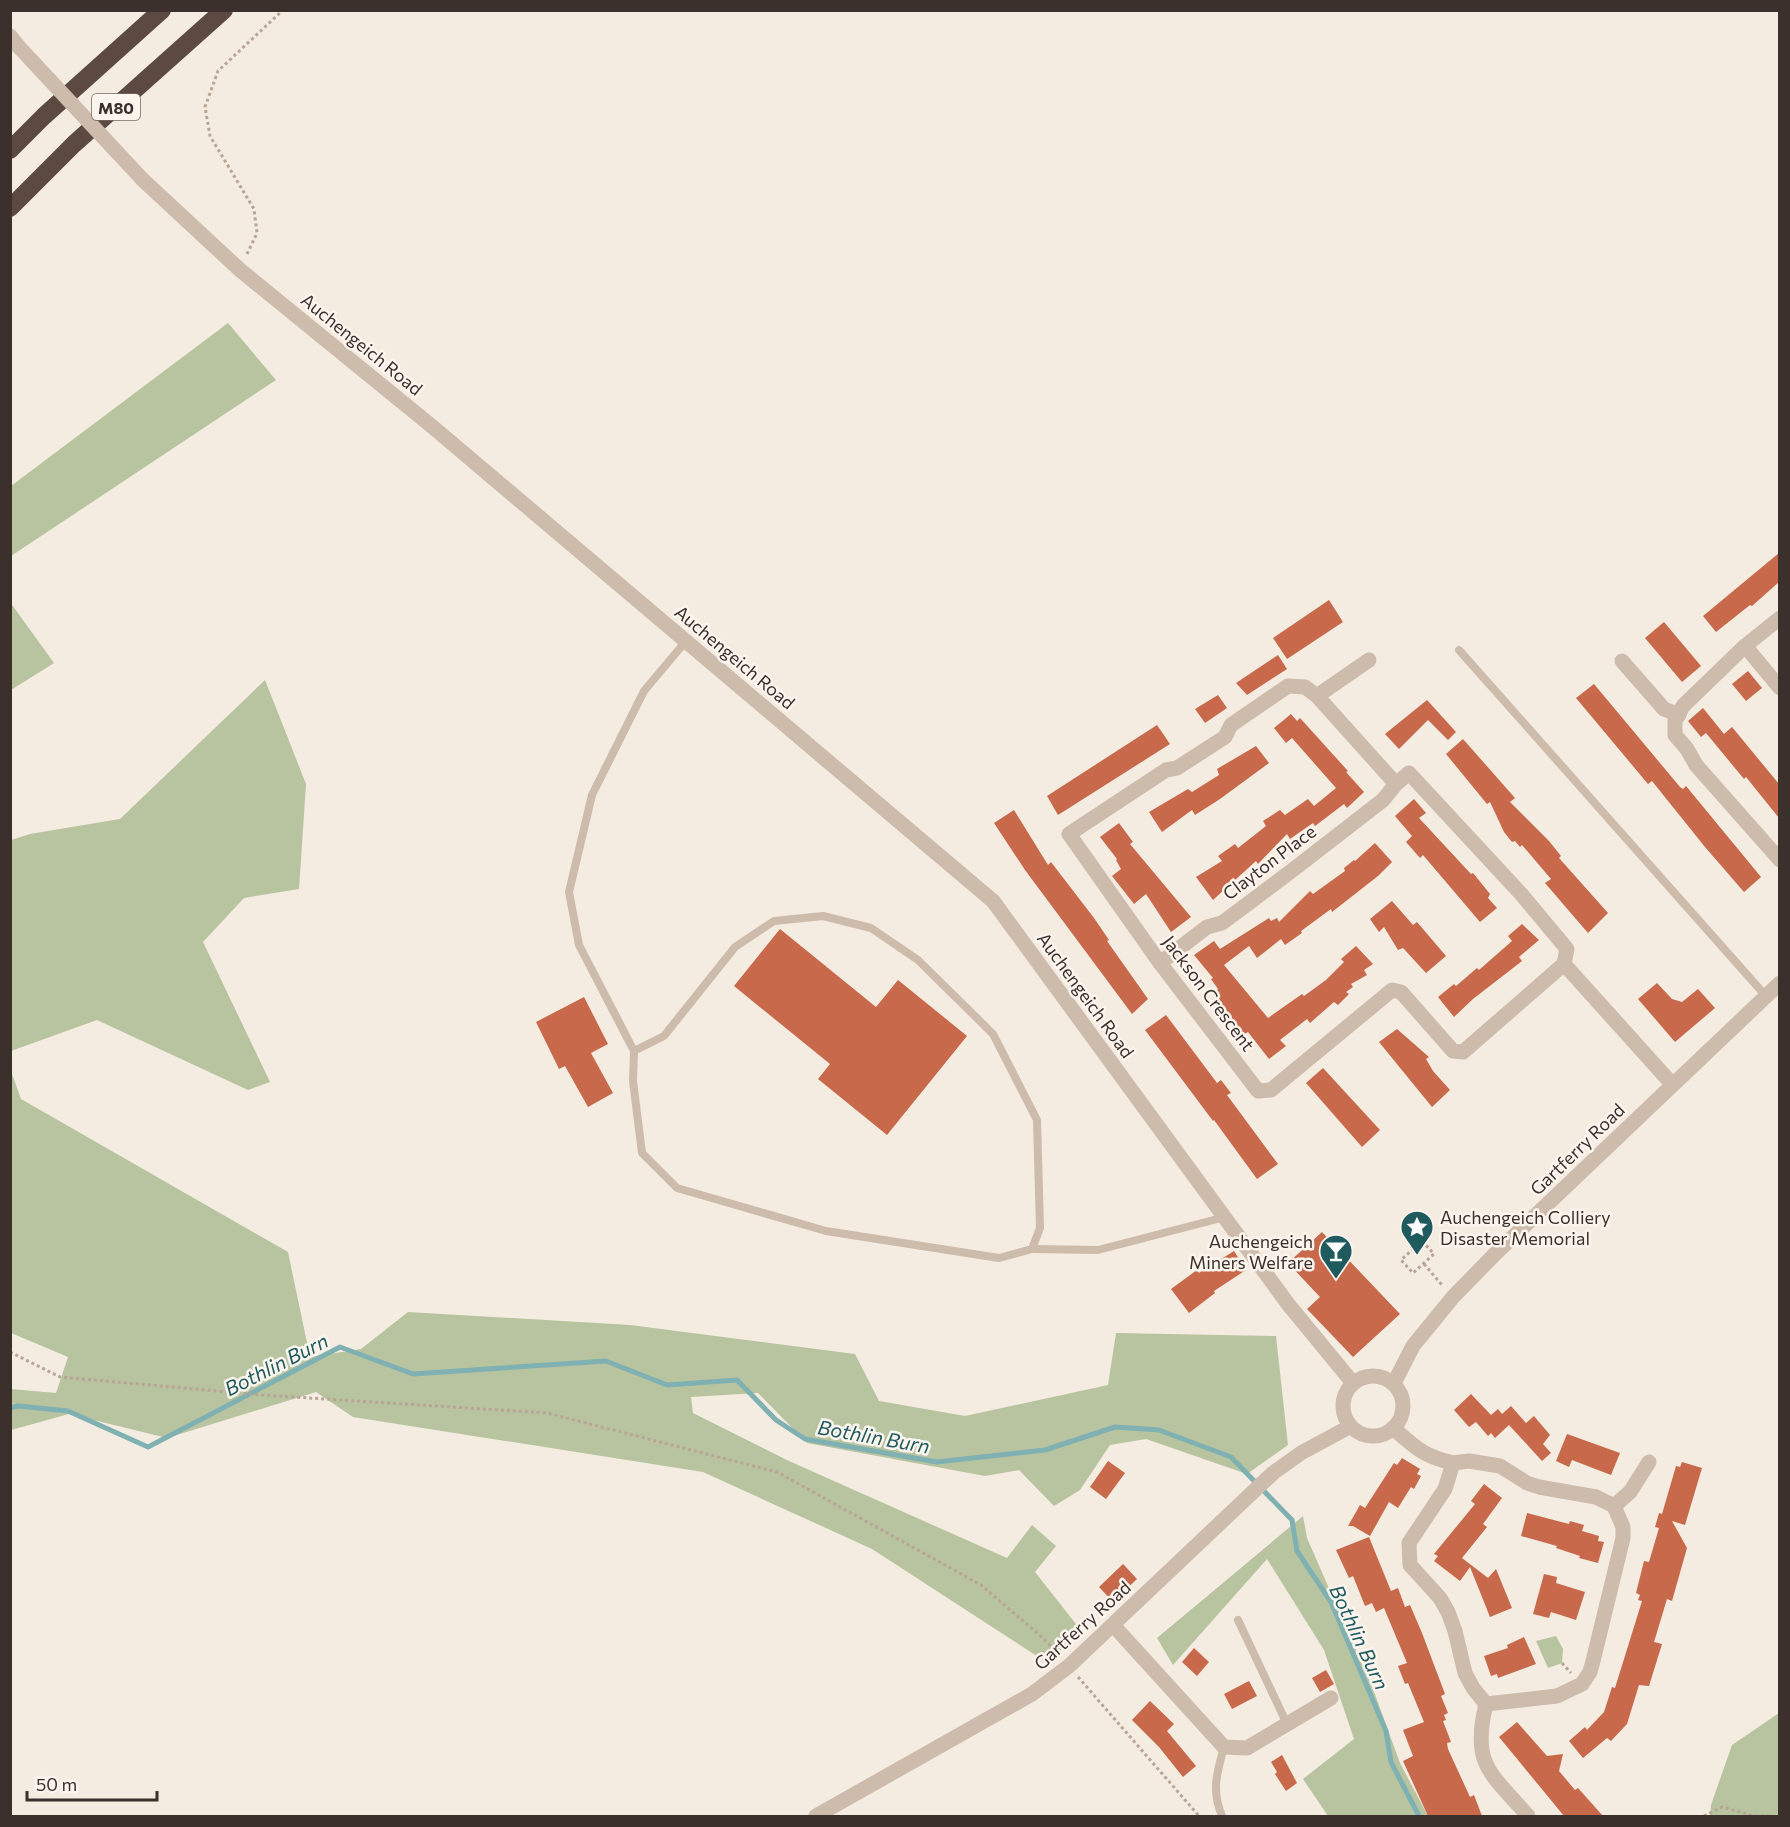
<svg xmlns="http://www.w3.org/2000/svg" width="1790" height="1827" viewBox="0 0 1790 1827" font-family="Commissioner,sans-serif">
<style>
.green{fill:#b8c4a0}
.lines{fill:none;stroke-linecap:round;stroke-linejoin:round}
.stream{stroke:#7fb0b2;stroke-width:5}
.building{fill:#c8694b}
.path{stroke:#b9a596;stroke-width:3;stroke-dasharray:3 3;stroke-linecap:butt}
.service{stroke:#cdbbac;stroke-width:8}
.minor{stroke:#cdbbac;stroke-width:15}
.tertiary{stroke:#cdbbac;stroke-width:15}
.motorway{stroke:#5c4a42;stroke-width:18}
.minor-bridge{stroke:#cdbbac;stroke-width:15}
.labels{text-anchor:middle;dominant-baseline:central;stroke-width:5;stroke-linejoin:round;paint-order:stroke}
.shield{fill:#fbf5ee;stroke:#756b66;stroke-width:1.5}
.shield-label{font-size:16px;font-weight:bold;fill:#3b302b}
.street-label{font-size:18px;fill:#3b302b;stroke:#fbf5ee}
.poi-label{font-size:18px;fill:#3b302b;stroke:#fbf5ee;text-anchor:start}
.water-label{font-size:20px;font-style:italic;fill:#1f5a5e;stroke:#fbf5ee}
</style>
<rect width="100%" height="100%" fill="#f4ebe1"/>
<g class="green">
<polygon points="228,323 276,380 11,556 11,486"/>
<polygon points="10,602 54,663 11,690 10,690"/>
<polygon points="265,680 306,784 299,889 244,898 203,942 270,1082 248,1090 97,1020 11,1051 11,840 30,834 120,819"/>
<polygon points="11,1071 21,1099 288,1252 310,1357 361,1349 408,1312 630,1325 855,1354 879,1401 965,1416 1108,1385 1116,1333 1276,1336 1288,1445 1247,1474 1146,1439 1110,1445 1080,1490 1054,1506 1019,1470 985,1476 807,1443 758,1393 691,1397 693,1413 789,1461 1007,1558 1032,1525 1056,1546 1035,1572 1083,1633 1046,1662 872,1549 703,1472 353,1417 316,1392 167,1438 69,1414 11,1430 11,1389 56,1393 68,1357 11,1333"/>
<polygon points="1303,1516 1307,1538 1373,1689 1400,1763 1428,1816 1328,1816 1303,1779 1354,1739 1324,1650 1267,1559 1173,1665 1157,1638"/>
<polygon points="1556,1636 1563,1649 1562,1663 1548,1668 1536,1641"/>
<polygon points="1779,1713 1779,1816 1710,1816 1711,1805 1732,1745"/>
</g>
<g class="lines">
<polyline class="stream" points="10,1408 18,1406 68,1411 148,1447 340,1347 413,1374 606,1361 667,1385 737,1380 776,1420 805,1439 937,1462 1045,1450 1115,1427 1159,1430 1231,1457 1292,1520 1297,1551 1331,1602 1386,1731 1391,1762 1419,1816"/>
</g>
<g class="building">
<polygon points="1779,553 1779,582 1752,606 1750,605 1716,632 1703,616"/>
<polygon points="1329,600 1343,622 1287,659 1273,638"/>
<polygon points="1664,622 1701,666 1682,682 1645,638"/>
<polygon points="1278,655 1287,669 1247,695 1236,683"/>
<polygon points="1748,671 1762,688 1746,701 1732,684"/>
<polygon points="1594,684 1680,787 1683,789 1686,786 1761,877 1744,892 1705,847 1652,781 1648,784 1576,698"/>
<polygon points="1218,695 1227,708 1205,723 1195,709"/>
<polygon points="1427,700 1456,732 1448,740 1428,720 1399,749 1385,734"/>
<polygon points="1703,708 1724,734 1732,727 1779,784 1779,818 1746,777 1744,779 1706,733 1701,737 1688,721"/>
<polygon points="1291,714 1297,721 1300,718 1348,771 1346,772 1364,792 1347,808 1344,804 1315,826 1313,823 1290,839 1287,834 1258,864 1256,861 1213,900 1196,877 1222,861 1218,856 1235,844 1238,848 1266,826 1263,821 1280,810 1285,815 1308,799 1314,806 1336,788 1292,738 1286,743 1274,728"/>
<polygon points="1157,725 1170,744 1058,815 1047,796"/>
<polygon points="1463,739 1515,798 1510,802 1549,841 1561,856 1559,858 1608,913 1588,933 1545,883 1551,879 1522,845 1520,847 1515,841 1512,842 1504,832 1490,802 1487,804 1446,754"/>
<polygon points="1256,746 1269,763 1220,799 1195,815 1192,810 1162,832 1149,812 1188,789 1192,792 1219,775 1217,769"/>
<polygon points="1414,799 1426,813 1419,818 1471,874 1473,873 1490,894 1488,898 1497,908 1480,922 1423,855 1420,858 1406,842 1412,836 1395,816"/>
<polygon points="1014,810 1048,865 1051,862 1094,918 1109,940 1107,941 1148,999 1132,1014 1025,870 994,823"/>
<polygon points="1119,823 1133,842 1130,844 1191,917 1171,932 1146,894 1134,904 1112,876 1121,869 1116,860 1117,859 1100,837"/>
<polygon points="1375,843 1392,862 1378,876 1332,912 1331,909 1301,931 1302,933 1285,945 1281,939 1257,958 1249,946 1224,965 1268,1018 1302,994 1304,996 1326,980 1344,962 1341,959 1356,946 1373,964 1364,970 1367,975 1351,984 1353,987 1346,992 1349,994 1338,1005 1334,1002 1310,1023 1307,1019 1280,1040 1286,1046 1269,1059 1248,1032 1243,1035 1225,1012 1227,1011 1214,994 1218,989 1211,979 1213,978 1194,955 1214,941 1220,949 1269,918 1271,921 1277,918 1279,922 1310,891 1313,894 1345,871 1344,868 1354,860 1355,861"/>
<polygon points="1392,901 1413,925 1417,922 1446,956 1426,973 1403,948 1398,950 1384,927 1379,932 1370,919"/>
<polygon points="1522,924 1539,940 1519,957 1522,961 1473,999 1454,1017 1438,997 1454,984 1456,986 1477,968 1479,970 1512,941 1508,936"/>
<polygon points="780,929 876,1007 898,980 967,1036 887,1135 818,1079 830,1064 734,986"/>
<polygon points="1657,983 1672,999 1682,1002 1698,989 1715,1008 1675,1042 1638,999"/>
<polygon points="584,997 608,1044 591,1053 613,1093 588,1107 565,1066 559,1069 536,1022"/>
<polygon points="1166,1015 1217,1083 1221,1080 1231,1093 1227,1095 1278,1164 1257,1179 1214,1120 1213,1121 1145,1030"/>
<polygon points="1397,1029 1429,1057 1426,1059 1433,1071 1450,1090 1432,1107 1379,1042"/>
<polygon points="1323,1068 1380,1130 1362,1147 1306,1083"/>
<polygon points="1322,1232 1400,1314 1353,1357 1307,1309 1320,1297 1288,1263"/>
<polygon points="1234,1251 1246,1270 1214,1291 1215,1293 1189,1313 1171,1289 1197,1270 1199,1273"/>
<polygon points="1471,1394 1491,1415 1498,1409 1502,1414 1511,1406 1526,1423 1534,1416 1550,1435 1543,1444 1551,1453 1542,1461 1509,1425 1495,1438 1491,1433 1488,1436 1476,1422 1469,1427 1454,1410"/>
<polygon points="1567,1434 1620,1453 1611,1475 1572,1460 1569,1467 1556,1461"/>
<polygon points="1402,1458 1420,1469 1417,1474 1421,1476 1414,1489 1411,1487 1398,1508 1389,1502 1370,1536 1353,1526 1348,1526 1360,1505 1365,1508 1394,1463 1397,1465"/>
<polygon points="1108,1461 1125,1473 1106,1499 1090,1487"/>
<polygon points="1682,1462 1702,1468 1685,1525 1672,1521 1687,1548 1672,1601 1667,1599 1654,1642 1662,1644 1649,1686 1639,1685 1627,1724 1611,1741 1607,1738 1583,1758 1569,1741 1585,1727 1587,1730 1604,1712 1612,1687 1615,1688 1642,1601 1638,1600 1640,1595 1636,1593 1644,1561 1649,1562 1659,1528 1655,1527 1659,1513 1662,1514 1676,1466 1680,1467"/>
<polygon points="1484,1484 1502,1498 1483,1524 1487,1527 1462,1558 1488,1578 1496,1569 1512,1608 1490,1617 1470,1567 1460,1581 1434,1561 1438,1556 1434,1554 1475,1504 1471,1501"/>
<polygon points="1527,1513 1569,1524 1570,1521 1584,1525 1582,1531 1599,1536 1598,1541 1604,1542 1598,1563 1579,1558 1580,1556 1556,1548 1557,1546 1521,1536"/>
<polygon points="1369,1537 1391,1591 1398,1588 1405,1607 1410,1605 1422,1633 1445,1694 1441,1696 1448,1713 1444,1715 1446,1720 1443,1721 1451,1742 1447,1743 1448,1749 1470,1797 1474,1795 1482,1816 1428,1816 1403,1761 1413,1756 1403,1730 1424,1722 1408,1683 1405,1684 1398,1666 1407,1663 1384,1608 1376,1612 1372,1603 1365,1606 1353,1576 1349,1578 1336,1550"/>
<polygon points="1123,1564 1137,1579 1113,1602 1099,1587"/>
<polygon points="1544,1574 1557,1577 1556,1583 1585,1592 1576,1620 1551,1612 1549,1618 1533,1614"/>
<polygon points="1524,1637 1536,1664 1498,1678 1497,1674 1491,1676 1484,1656 1508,1648 1507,1645"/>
<polygon points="1194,1648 1209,1662 1197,1676 1182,1662"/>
<polygon points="1326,1670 1334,1684 1320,1692 1312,1678"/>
<polygon points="1249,1681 1257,1696 1232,1709 1224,1694"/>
<polygon points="1150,1701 1174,1724 1167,1731 1196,1766 1183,1777 1159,1747 1132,1720"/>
<polygon points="1517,1722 1547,1756 1563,1754 1559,1771 1575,1790 1578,1788 1603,1816 1564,1816 1499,1737"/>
<polygon points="1282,1755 1297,1783 1286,1791 1275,1774 1277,1772 1271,1762"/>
</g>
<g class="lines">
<g class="path">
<polyline points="247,254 257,233 254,209 210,136 205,107 218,71 283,10"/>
<polyline points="1780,930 1780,941"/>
<polygon points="1422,1241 1434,1254 1413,1273 1401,1260"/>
<polyline points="1424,1264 1442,1285"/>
<polyline points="10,1352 60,1377 262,1395 547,1413 777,1472 981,1585 1043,1638 1058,1654"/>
<polyline points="1562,1663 1571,1673"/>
<polyline points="1078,1677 1199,1816"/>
<polyline points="1704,1816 1722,1807 1755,1816 1771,1816"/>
</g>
<g class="service">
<polyline points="1459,650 1765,995"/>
<polyline points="634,1051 664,1036 735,947 774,921 823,916 871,928 918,960 993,1034 1037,1120 1040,1228 1032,1249 999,1258 826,1231 677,1188 642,1153 633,1081 634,1051 579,945 569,892 592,795 644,691 686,641"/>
<polyline points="1032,1249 1098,1250 1225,1217"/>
<polyline points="1238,1620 1287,1724"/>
<path d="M1222,1816C1211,1790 1217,1773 1224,1747"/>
</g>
<g class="minor">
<polyline points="10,36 19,47"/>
<polyline points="143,180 240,270 434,428 993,901 1288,1304 1353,1383"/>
<polyline points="1780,618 1745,646 1683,706 1675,721 1675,735 1687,749 1696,765 1780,860"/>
<polyline points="1745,646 1780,688"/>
<polyline points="1622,661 1664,709 1679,715"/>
<polyline points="1317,696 1369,660"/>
<polyline points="1396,784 1317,696 1305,687 1288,686 1231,725 1225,737 1177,768 1166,770 1069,834 1160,963 1258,1091 1271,1090 1392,990 1401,992 1453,1051 1463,1052 1564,964 1672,1084"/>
<polyline points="1160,963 1207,927 1222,923 1294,869 1383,800 1396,784 1409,773 1522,895 1567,949 1564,964"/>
<path d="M1393,1428C1416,1448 1423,1456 1453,1463L1445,1489L1409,1543L1410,1565L1440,1598L1448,1612L1455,1631L1465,1673L1473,1688L1486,1704L1557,1696L1582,1684L1590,1672L1593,1661L1623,1538V1527L1614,1506L1596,1497L1539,1487L1527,1483L1500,1466L1469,1461L1453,1463"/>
<polyline points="1614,1506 1630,1492 1649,1462"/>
<polyline points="1113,1625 1224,1747 1247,1748 1331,1698"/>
<path d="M1486,1704C1471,1765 1491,1773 1528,1816"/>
</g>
<g class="tertiary">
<circle cx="1373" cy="1406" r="30"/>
<polyline points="1394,1383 1413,1346 1453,1297 1495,1254 1780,983"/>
<polyline points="816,1816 1032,1694 1069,1666 1273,1473 1301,1453 1349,1427"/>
</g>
<g class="motorway">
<polyline points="10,150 44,116 162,10"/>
<polyline points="10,208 74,144 224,10"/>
</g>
<polyline class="minor-bridge" points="19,47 143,180"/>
</g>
<defs>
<g id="sight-pin" transform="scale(1.725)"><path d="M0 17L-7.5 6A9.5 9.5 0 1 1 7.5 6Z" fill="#1f5a5e" stroke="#fbf5ee"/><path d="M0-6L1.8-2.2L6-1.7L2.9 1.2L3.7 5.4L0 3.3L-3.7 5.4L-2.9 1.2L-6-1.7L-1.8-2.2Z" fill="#fff"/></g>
<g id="bar-pin" transform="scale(1.725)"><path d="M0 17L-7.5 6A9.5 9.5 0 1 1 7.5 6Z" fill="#1f5a5e" stroke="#fbf5ee"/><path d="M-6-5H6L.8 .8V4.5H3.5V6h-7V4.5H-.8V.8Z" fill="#fff"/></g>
</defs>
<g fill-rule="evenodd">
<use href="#sight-pin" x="1417" y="1227"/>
<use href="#bar-pin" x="1336" y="1251"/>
</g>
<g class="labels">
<rect class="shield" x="92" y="94" width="48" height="26" rx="4.5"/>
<g class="shield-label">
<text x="116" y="107">M80</text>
</g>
<g class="street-label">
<text transform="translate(362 344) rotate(39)">Auchengeich Road</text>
<text transform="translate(735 657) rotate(40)">Auchengeich Road</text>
<text transform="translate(1269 862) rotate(-37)">Clayton Place</text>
<text transform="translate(1209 993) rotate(53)">Jackson Crescent</text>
<text transform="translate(1086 995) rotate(54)">Auchengeich Road</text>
<text transform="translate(1577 1149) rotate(-44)">Gartferry Road</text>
<text transform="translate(1082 1625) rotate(-42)">Gartferry Road</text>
</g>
<g class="poi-label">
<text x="1440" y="1217">Auchengeich Colliery<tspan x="1440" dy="21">Disaster Memorial</tspan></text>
<text x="1313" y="1241" text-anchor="end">Auchengeich<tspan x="1313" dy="21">Miners Welfare</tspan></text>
</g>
<g class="water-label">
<text transform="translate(276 1364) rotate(-27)">Bothlin Burn</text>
<text transform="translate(874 1436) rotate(10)">Bothlin Burn</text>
<text transform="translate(1360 1637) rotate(65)">Bothlin Burn</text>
</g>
</g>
<rect width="1790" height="1827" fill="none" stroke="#3b302b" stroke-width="24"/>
<path d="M27 1791v9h130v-9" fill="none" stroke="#3b302b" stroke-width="3"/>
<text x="36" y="1791" font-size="18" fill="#3b302b" stroke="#fbf5ee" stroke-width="4.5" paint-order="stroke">50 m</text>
</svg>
